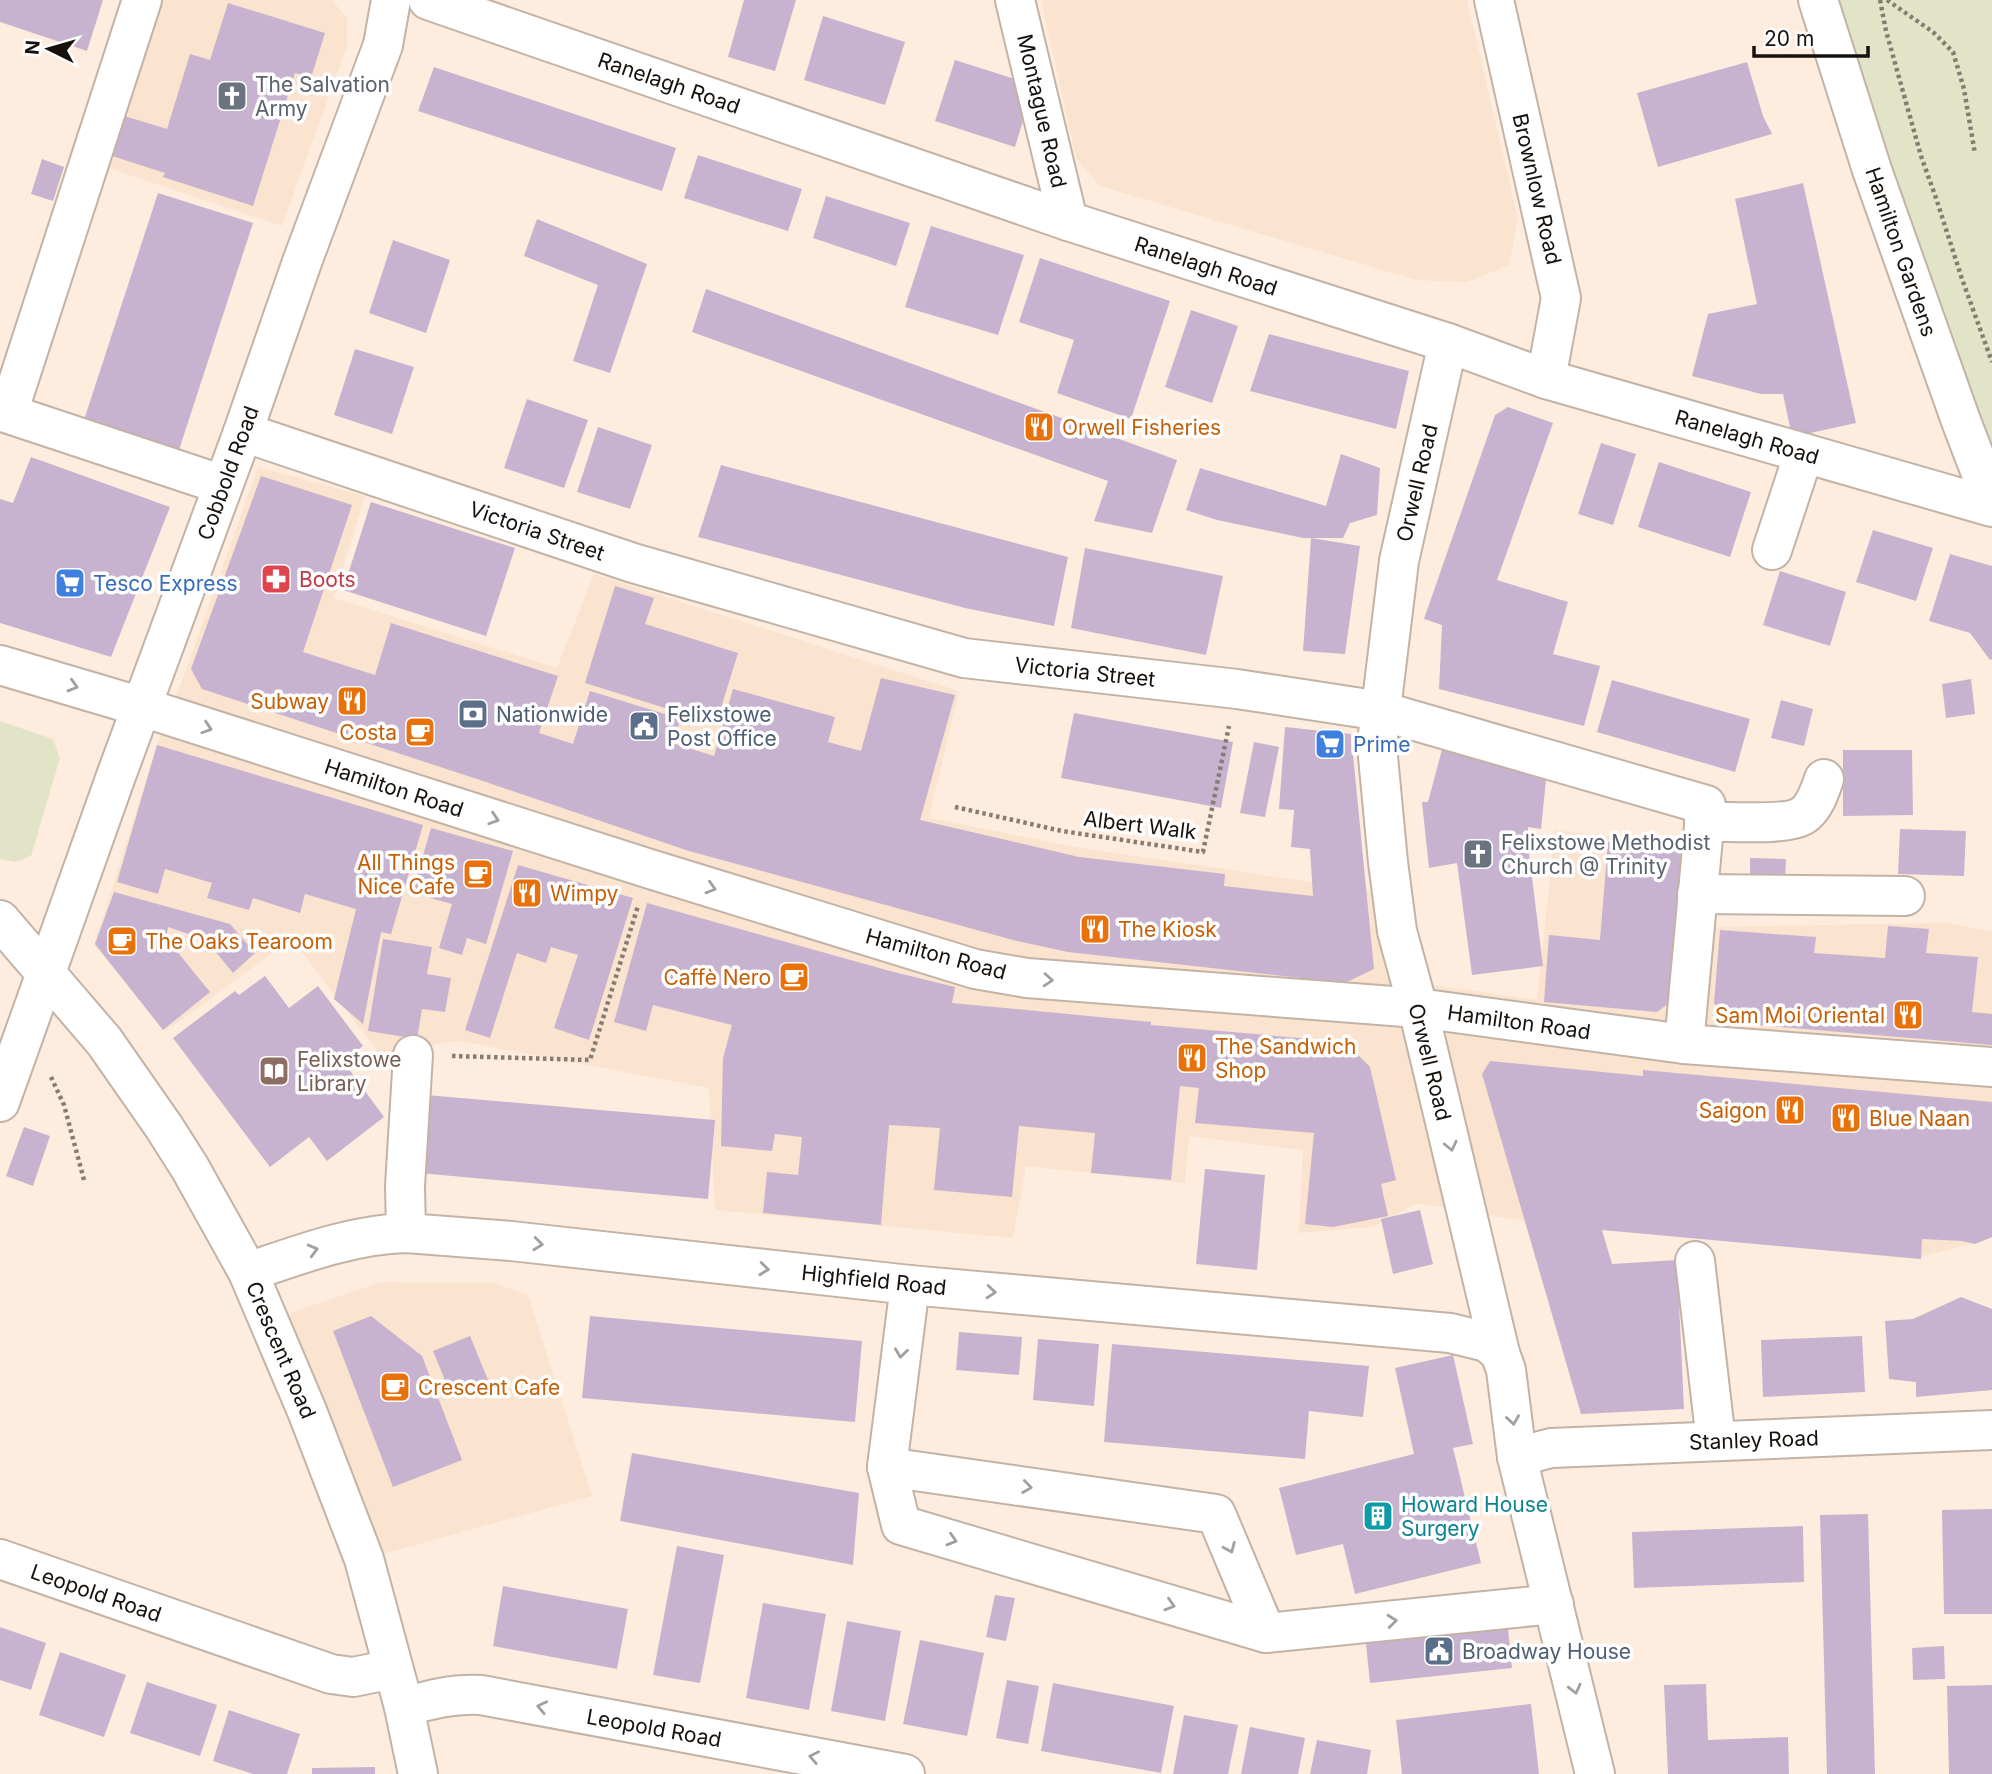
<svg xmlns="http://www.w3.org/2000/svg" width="1992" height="1774" viewBox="0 0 1992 1774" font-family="Inter,sans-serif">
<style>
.built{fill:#fae3cf}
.green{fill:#e1e4c6}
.building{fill:#c7b3cf}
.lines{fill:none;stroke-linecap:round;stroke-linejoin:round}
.minor-casing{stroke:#c3b3a6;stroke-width:42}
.major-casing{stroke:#c3b3a6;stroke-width:42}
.path{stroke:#877c73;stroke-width:4.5;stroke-dasharray:3.5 3.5;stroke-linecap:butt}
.minor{stroke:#fff;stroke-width:38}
.major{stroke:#fff;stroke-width:38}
.oneway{stroke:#a2a09e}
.labels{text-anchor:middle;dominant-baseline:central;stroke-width:7;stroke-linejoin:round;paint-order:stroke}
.street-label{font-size:21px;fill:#16110c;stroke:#fefefe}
.worship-label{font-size:21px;fill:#5b616d;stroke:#fefefe;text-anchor:start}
.food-label{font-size:21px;fill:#c56008;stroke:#fefefe;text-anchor:start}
.health-label{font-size:21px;fill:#be3a42;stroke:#fefefe;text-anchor:start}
.shop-label{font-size:21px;fill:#366cbe;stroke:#fefefe;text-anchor:start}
.service-label{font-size:21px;fill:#4e5e75;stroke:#fefefe;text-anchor:start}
.education-label{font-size:21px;fill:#785e54;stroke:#fefefe;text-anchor:start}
.culture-label{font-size:21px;fill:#0d838f;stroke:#fefefe;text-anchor:start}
</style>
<rect width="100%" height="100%" fill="#feeddf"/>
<g class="built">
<polygon points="122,0 332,0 347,18 347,46 282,226 69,155"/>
<polygon points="1041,0 1467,0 1518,220 1509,265 1467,282 1416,280 1100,186 1076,158"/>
<polygon points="258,467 365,496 334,598 557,668 594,574 959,691 929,818 1081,848 1371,891 1387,978 1537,1000 1555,830 1718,850 1710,927 1948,923 1992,932 1992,1238 1914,1259 1526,1221 1417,1203 1373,1227 1299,1233 1303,1150 1189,1136 1185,1183 1026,1166 1013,1238 715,1210 709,1088 458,1041 425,1046 384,1060 292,939 166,1031 94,945 158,742 185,673"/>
<polygon points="381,1282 494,1283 528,1295 592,1496 379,1555 287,1314"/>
</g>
<g class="green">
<polygon points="1831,0 1992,0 1992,468"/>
<polygon points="0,721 53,739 60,758 31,856 16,862 0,859"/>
</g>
<g class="building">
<polygon points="0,0 103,0 87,51 0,22"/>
<polygon points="744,0 796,0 775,71 728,57"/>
<polygon points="228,3 325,33 311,78 295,73 253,206 163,177 165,173 109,155 121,115 167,129 190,54 210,60"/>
<polygon points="823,16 905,42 885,105 804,80"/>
<polygon points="955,60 1034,85 1015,147 935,121"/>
<polygon points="1747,62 1763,116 1772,134 1658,167 1637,93"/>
<polygon points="434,67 676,148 662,191 418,111"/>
<polygon points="698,155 802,189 788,231 684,198"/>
<polygon points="42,159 64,167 53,201 31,194"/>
<polygon points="1803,183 1856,423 1792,437 1783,394 1761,394 1692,376 1708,314 1757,304 1735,199"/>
<polygon points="158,193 253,223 178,453 83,423"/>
<polygon points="826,196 910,223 896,266 813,238"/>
<polygon points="537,219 647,264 610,373 573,361 598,285 524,256"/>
<polygon points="931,226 1024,255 998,335 905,307"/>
<polygon points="393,240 450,260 426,333 369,313"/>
<polygon points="1040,258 1170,301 1131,419 1057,393 1074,340 1019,322"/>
<polygon points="706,289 1177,460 1152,533 1094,521 1108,481 692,332"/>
<polygon points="1191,310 1238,326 1212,403 1165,387"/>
<polygon points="1269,334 1409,371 1396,429 1250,391"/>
<polygon points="355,349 414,367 392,434 334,415"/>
<polygon points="527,399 588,420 564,488 504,468"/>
<polygon points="1508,407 1553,423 1497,580 1568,602 1553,654 1600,666 1584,726 1439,689 1442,625 1424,619 1495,415"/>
<polygon points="598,427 652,445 630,509 577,492"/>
<polygon points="1601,443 1636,454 1613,525 1578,514"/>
<polygon points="1341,454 1380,468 1377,515 1350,523 1343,538 1311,538 1360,546 1345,654 1303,651 1311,538 1303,538 1217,520 1186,510 1200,468 1326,506"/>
<polygon points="31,457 170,507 111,657 0,623 0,499 13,503"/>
<polygon points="1659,462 1751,492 1730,557 1638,527"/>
<polygon points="721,465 1068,557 1054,626 965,608 698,537"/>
<polygon points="261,476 352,505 303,652 375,675 391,623 558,676 539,733 573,744 590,691 681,719 672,743 714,756 733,689 835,717 828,742 861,751 881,678 955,695 920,820 1079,857 1225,874 1224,886 1313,896 1310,849 1291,847 1294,810 1279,809 1285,727 1351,734 1374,969 1345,983 1068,952 1013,940 689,851 480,780 202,689 191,669"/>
<polygon points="371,502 515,548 486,636 343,590"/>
<polygon points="1873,530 1933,548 1916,601 1856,582"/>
<polygon points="1085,548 1223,576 1206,655 1071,628"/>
<polygon points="1950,554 1992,566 1992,659 1990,660 1970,633 1929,621"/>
<polygon points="1780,571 1846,592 1830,646 1763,625"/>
<polygon points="615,586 654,598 645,624 738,653 716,724 585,683"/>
<polygon points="1971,679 1975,714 1946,718 1942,684"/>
<polygon points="1612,680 1750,719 1735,772 1597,732"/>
<polygon points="1781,700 1813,709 1804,746 1771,738"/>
<polygon points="1074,713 1233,742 1221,808 1061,778"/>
<polygon points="1254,742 1279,747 1265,817 1240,813"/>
<polygon points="157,745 423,825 391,934 381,932 363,1024 334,999 356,909 305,894 300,913 253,898 249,910 207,898 212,883 165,869 158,894 117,882"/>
<polygon points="1443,746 1547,770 1541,829 1528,827 1528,845 1543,966 1472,975 1457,863 1429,868 1422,802 1428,802"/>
<polygon points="1843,750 1912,750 1913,815 1843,816"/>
<polygon points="431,828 513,851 486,944 467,938 462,955 439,948 452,904 412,893"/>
<polygon points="1900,829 1966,831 1964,876 1898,874"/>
<polygon points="1608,842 1685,849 1673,1000 1657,1012 1544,1002 1549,935 1600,940"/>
<polygon points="1750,858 1786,859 1785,880 1750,880"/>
<polygon points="518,865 633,898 589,1040 554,1028 578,955 551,947 546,963 517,953 490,1038 465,1030"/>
<polygon points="114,892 230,924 255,953 233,973 206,940 168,927 166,938 210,992 163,1030 95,944"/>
<polygon points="647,903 890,971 955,987 952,1003 1151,1022 1151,1025 1345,1042 1370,1067 1396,1180 1381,1184 1388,1216 1333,1227 1305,1224 1314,1133 1195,1123 1199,1088 1180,1086 1171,1180 1091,1173 1095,1133 1019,1126 1012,1197 934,1190 940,1128 889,1125 881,1225 763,1213 767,1172 798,1175 802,1137 775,1134 772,1151 721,1146 723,1058 732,1025 653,1005 646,1031 614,1022"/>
<polygon points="1888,926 1929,929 1926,953 1978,957 1972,1012 1992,1014 1992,1045 1735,1023 1714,1003 1720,930 1816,937 1814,953 1885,958"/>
<polygon points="383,939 432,947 427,974 451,978 445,1012 422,1009 417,1039 368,1031"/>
<polygon points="265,976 289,1008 318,986 363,1046 343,1061 384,1117 327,1161 309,1137 270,1167 173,1038 235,991 239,995"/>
<polygon points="1490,1061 1643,1076 1643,1070 1992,1102 1992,1237 1975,1244 1962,1241 1922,1239 1921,1259 1602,1230 1612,1264 1677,1260 1684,1409 1581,1414 1482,1074"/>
<polygon points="426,1095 715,1120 708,1199 419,1173"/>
<polygon points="24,1127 50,1136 33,1186 6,1176"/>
<polygon points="1205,1169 1265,1175 1257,1270 1196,1264"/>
<polygon points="1420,1210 1433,1264 1393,1274 1381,1219"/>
<polygon points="1961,1297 1992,1309 1992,1390 1916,1397 1916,1382 1889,1379 1885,1321 1913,1319"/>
<polygon points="371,1316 422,1356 462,1460 393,1487 333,1331"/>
<polygon points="590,1316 862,1341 855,1422 582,1398"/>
<polygon points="959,1332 1022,1337 1019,1375 956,1370"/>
<polygon points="470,1336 488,1380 451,1395 433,1351"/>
<polygon points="1862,1336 1865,1392 1763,1397 1761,1340"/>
<polygon points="1038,1339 1099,1344 1094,1406 1033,1400"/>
<polygon points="1112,1344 1369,1366 1363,1417 1309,1411 1305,1459 1104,1442"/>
<polygon points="1453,1355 1473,1444 1453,1448 1481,1563 1355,1594 1343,1544 1296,1555 1279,1488 1414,1454 1395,1368"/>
<polygon points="632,1453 859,1493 853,1565 620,1521"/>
<polygon points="1992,1509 1992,1614 1944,1614 1942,1510"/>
<polygon points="1868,1514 1875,1774 1827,1774 1820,1515"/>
<polygon points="1803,1526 1804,1582 1634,1588 1632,1532"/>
<polygon points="677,1546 724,1555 700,1683 653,1675"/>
<polygon points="503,1586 628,1609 617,1669 493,1646"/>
<polygon points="995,1595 1015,1598 1006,1641 986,1637"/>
<polygon points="763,1603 826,1614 809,1710 746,1698"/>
<polygon points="1507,1619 1512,1668 1370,1683 1365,1634"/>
<polygon points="847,1621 901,1631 885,1721 831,1711"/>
<polygon points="0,1627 46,1643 31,1690 0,1680"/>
<polygon points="920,1640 984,1653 967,1736 903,1724"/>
<polygon points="1944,1646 1945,1679 1913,1680 1912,1648"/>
<polygon points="60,1652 126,1675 104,1737 39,1715"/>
<polygon points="1007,1680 1039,1686 1028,1744 996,1738"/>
<polygon points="147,1682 217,1705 200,1756 130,1733"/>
<polygon points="1053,1683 1174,1706 1161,1773 1041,1751"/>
<polygon points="1706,1684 1708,1740 1788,1737 1789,1774 1668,1774 1664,1685"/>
<polygon points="1992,1685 1992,1774 1949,1774 1947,1686"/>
<polygon points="1531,1704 1539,1774 1402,1774 1396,1720"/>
<polygon points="229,1710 300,1734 287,1774 253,1774 213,1761"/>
<polygon points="1184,1715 1238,1725 1228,1774 1173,1774"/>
<polygon points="1250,1727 1305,1738 1298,1774 1241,1774"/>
<polygon points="1317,1740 1371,1750 1367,1774 1310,1774"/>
<polygon points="375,1767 375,1774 312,1774 312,1768"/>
</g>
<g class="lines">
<g class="minor-casing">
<g id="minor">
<polyline points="428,0 1068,221 1448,343 1546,379 1992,507"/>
<polyline points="1015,0 1068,221"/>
<polyline points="1494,0 1561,298 1546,379"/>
<polyline points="1818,0 1872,170 1961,421 1992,502"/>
<polyline points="1448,343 1399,561 1378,734 1378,757 1388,862 1397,931 1418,1008 1500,1353"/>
<polyline points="0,411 223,485"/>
<polyline points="8,413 142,0"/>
<polyline points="243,432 633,563 964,658 1237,689 1381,711 1706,805 1684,1044"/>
<polyline points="1772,550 1804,453"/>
<polyline points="142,707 650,869 975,969 1027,978 1418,1008"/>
<path d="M1704,822C1725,821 1786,826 1802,816C1814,809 1820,791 1824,779"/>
<polyline points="1697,894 1905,896"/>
<polyline points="0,1102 116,776 243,432 302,262 383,45 391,0"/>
<polyline points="406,1233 405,1186 413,1055"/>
<polyline points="1695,1261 1716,1441"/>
<polyline points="910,1285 887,1467 901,1525 1266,1633 1554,1604"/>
<polyline points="1517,1457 1551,1448 1992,1430"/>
<polyline points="887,1467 1216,1514 1266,1633"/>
<polyline points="0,1559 331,1674 353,1677 393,1669"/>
<polyline points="404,1707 418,1774"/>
</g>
</g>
<g class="major-casing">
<g id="major">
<polyline points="0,665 142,707"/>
<path d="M0,920L104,1041L164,1127L190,1168L248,1272L307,1411L364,1559L404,1707C429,1700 454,1693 481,1695L905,1774"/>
<polyline points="1418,1008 1684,1044 1992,1067"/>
<path d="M248,1272C298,1255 354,1234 406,1233L511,1241L910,1285L1450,1333L1487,1342L1500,1353L1506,1370L1517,1457L1595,1774"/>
</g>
</g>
<g class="path">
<polyline points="1880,0 1886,31 1921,156 1936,198 1962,279 1992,362"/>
<polyline points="1887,0 1933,32 1953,52 1964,89 1975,154"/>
<polyline points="955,807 1062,831 1203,852 1229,726"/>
<polyline points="452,1056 590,1060 638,906"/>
<polyline points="51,1077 64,1105 84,1180"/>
</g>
<use href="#minor" class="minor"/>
<use href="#major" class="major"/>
</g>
<defs><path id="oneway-chevron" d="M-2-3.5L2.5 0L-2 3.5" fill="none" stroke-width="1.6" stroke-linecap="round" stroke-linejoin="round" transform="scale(1.75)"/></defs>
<g class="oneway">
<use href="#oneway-chevron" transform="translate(73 686) rotate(17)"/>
<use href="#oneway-chevron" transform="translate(207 728) rotate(18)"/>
<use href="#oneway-chevron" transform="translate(494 819) rotate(18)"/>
<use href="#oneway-chevron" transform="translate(711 888) rotate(17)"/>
<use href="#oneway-chevron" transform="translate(1048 980) rotate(4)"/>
<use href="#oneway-chevron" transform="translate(1451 1146) rotate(77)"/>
<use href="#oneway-chevron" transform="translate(538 1244) rotate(6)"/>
<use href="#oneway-chevron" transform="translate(313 1250) rotate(-15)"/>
<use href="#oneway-chevron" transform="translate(764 1269) rotate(6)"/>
<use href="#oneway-chevron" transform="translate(991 1292) rotate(5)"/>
<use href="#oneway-chevron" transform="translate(901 1353) rotate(97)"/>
<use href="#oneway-chevron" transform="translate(1513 1420) rotate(82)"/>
<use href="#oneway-chevron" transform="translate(1027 1487) rotate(8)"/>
<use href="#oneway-chevron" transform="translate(952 1540) rotate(17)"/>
<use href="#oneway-chevron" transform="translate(1230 1548) rotate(67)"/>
<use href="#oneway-chevron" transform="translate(1170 1605) rotate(17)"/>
<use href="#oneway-chevron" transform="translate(1392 1621) rotate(-6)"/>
<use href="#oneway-chevron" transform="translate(1575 1689) rotate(76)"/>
<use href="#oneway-chevron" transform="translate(542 1707) rotate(-168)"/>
<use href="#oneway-chevron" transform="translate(814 1757) rotate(-169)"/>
</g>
<defs>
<g id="church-square" transform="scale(1.575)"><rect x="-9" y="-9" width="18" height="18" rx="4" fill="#6b7280" stroke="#fefefe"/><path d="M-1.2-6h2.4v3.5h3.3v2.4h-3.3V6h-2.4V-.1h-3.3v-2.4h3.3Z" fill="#fff"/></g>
<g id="restaurant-square" transform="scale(1.575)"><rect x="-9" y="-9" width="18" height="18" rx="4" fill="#e8710a" stroke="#fefefe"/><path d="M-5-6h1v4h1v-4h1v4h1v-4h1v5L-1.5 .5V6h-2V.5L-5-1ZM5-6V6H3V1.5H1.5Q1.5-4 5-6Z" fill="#fff"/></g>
<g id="pharmacy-square" transform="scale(1.575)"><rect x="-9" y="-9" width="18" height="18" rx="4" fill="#e0444e" stroke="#fefefe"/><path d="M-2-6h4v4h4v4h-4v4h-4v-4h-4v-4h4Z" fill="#fff"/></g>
<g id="supermarket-square" transform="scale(1.575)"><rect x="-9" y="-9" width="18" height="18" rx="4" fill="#3f7fe0" stroke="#fefefe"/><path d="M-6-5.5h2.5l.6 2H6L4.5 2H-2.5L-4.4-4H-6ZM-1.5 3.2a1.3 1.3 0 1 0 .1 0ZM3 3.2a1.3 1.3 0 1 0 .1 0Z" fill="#fff"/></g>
<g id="bank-square" transform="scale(1.575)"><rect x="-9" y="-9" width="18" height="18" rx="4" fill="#5c6f8a" stroke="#fefefe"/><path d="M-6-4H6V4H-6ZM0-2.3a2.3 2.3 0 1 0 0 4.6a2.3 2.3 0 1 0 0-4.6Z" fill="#fff"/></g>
<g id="civic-square" transform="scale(1.575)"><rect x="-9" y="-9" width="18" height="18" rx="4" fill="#5c6f8a" stroke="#fefefe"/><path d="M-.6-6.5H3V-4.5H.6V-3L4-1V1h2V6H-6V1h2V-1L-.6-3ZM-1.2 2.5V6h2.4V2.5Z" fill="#fff"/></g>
<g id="cafe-square" transform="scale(1.575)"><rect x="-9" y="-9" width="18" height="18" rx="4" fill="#e8710a" stroke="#fefefe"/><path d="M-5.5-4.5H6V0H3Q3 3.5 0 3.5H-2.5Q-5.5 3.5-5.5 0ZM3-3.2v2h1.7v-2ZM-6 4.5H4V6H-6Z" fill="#fff"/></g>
<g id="library-square" transform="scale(1.575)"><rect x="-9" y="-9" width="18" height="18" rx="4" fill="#8d6e63" stroke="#fefefe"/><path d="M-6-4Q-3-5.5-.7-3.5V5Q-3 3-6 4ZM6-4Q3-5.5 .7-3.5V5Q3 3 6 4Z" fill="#fff"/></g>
<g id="building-square" transform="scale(1.575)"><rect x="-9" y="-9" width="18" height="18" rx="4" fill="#0f9aa8" stroke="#fefefe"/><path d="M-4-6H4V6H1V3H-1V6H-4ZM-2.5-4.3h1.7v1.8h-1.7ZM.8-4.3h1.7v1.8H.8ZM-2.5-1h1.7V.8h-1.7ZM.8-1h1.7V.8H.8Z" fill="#fff"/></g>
</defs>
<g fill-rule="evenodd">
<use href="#church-square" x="232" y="96"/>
<use href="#restaurant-square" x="1039" y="427"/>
<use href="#pharmacy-square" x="276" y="579"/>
<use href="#supermarket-square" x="70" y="583"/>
<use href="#restaurant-square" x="352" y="701"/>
<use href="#bank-square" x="473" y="714"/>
<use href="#civic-square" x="644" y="726"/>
<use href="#cafe-square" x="420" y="732"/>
<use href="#supermarket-square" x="1330" y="744"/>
<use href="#church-square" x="1478" y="854"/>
<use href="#cafe-square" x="478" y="874"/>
<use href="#restaurant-square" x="527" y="893"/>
<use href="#restaurant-square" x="1095" y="929"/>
<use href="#cafe-square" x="122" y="941"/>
<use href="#cafe-square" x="794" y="977"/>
<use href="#restaurant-square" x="1908" y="1015"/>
<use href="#restaurant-square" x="1192" y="1058"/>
<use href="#library-square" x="274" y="1071"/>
<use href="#restaurant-square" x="1790" y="1110"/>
<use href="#restaurant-square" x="1846" y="1118"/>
<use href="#cafe-square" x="395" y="1387"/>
<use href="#building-square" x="1378" y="1516"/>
<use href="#civic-square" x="1439" y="1651"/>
</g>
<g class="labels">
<g class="street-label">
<text transform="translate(669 83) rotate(19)">Ranelagh Road</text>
<text transform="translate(1042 111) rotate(77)">Montague Road</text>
<text transform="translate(1537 189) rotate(77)">Brownlow Road</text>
<text transform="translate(1901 252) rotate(71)">Hamilton Gardens</text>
<text transform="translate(1206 266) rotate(18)">Ranelagh Road</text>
<text transform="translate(1747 437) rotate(16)">Ranelagh Road</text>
<text transform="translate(228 473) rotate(-70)">Cobbold Road</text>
<text transform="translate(1417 483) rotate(-77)">Orwell Road</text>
<text transform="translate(537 531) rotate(19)">Victoria Street</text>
<text transform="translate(1085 672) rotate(6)">Victoria Street</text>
<text transform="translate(394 788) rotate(18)">Hamilton Road</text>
<text transform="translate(1140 825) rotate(7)">Albert Walk</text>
<text transform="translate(936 954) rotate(15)">Hamilton Road</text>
<text transform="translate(1519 1022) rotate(8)">Hamilton Road</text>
<text transform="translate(1430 1062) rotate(76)">Orwell Road</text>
<text transform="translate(874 1280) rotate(6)">Highfield Road</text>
<text transform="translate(281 1350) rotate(67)">Crescent Road</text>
<text transform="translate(1754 1440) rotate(-2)">Stanley Road</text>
<text transform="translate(96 1593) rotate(19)">Leopold Road</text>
<text transform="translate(654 1728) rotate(10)">Leopold Road</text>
</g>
<g class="worship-label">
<text x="255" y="84">The Salvation<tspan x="255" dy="24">Army</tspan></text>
<text x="1501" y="842">Felixstowe Methodist<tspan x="1501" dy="24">Church @ Trinity</tspan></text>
</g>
<g class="food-label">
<text x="1062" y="427">Orwell Fisheries</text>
<text x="329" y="701" text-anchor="end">Subway</text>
<text x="397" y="732" text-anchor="end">Costa</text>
<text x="455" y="862" text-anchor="end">All Things<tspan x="455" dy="24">Nice Cafe</tspan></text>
<text x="550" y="893">Wimpy</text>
<text x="1118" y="929">The Kiosk</text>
<text x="145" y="941">The Oaks Tearoom</text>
<text x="771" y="977" text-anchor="end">Caffè Nero</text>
<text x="1885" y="1015" text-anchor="end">Sam Moi Oriental</text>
<text x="1215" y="1046">The Sandwich<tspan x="1215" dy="24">Shop</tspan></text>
<text x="1767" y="1110" text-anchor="end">Saigon</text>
<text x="1869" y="1118">Blue Naan</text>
<text x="418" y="1387">Crescent Cafe</text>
</g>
<g class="health-label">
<text x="299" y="579">Boots</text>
</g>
<g class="shop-label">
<text x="93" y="583">Tesco Express</text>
<text x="1353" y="744">Prime</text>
</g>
<g class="service-label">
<text x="496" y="714">Nationwide</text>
<text x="667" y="714">Felixstowe<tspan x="667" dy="24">Post Office</tspan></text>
<text x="1462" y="1651">Broadway House</text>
</g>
<g class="education-label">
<text x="297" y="1059">Felixstowe<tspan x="297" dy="24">Library</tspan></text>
</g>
<g class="culture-label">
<text x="1401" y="1504">Howard House<tspan x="1401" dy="24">Surgery</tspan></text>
</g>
</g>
<g transform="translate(49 49) rotate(275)" stroke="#fefefe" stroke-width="5" paint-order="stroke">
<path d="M0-5L12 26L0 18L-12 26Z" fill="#16110c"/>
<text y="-10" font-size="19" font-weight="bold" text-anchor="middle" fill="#16110c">N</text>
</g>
<path d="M1754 46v10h114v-10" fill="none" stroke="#16110c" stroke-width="3.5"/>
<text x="1764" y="46" font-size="21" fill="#16110c" stroke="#fefefe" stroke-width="5" paint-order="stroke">20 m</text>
</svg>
